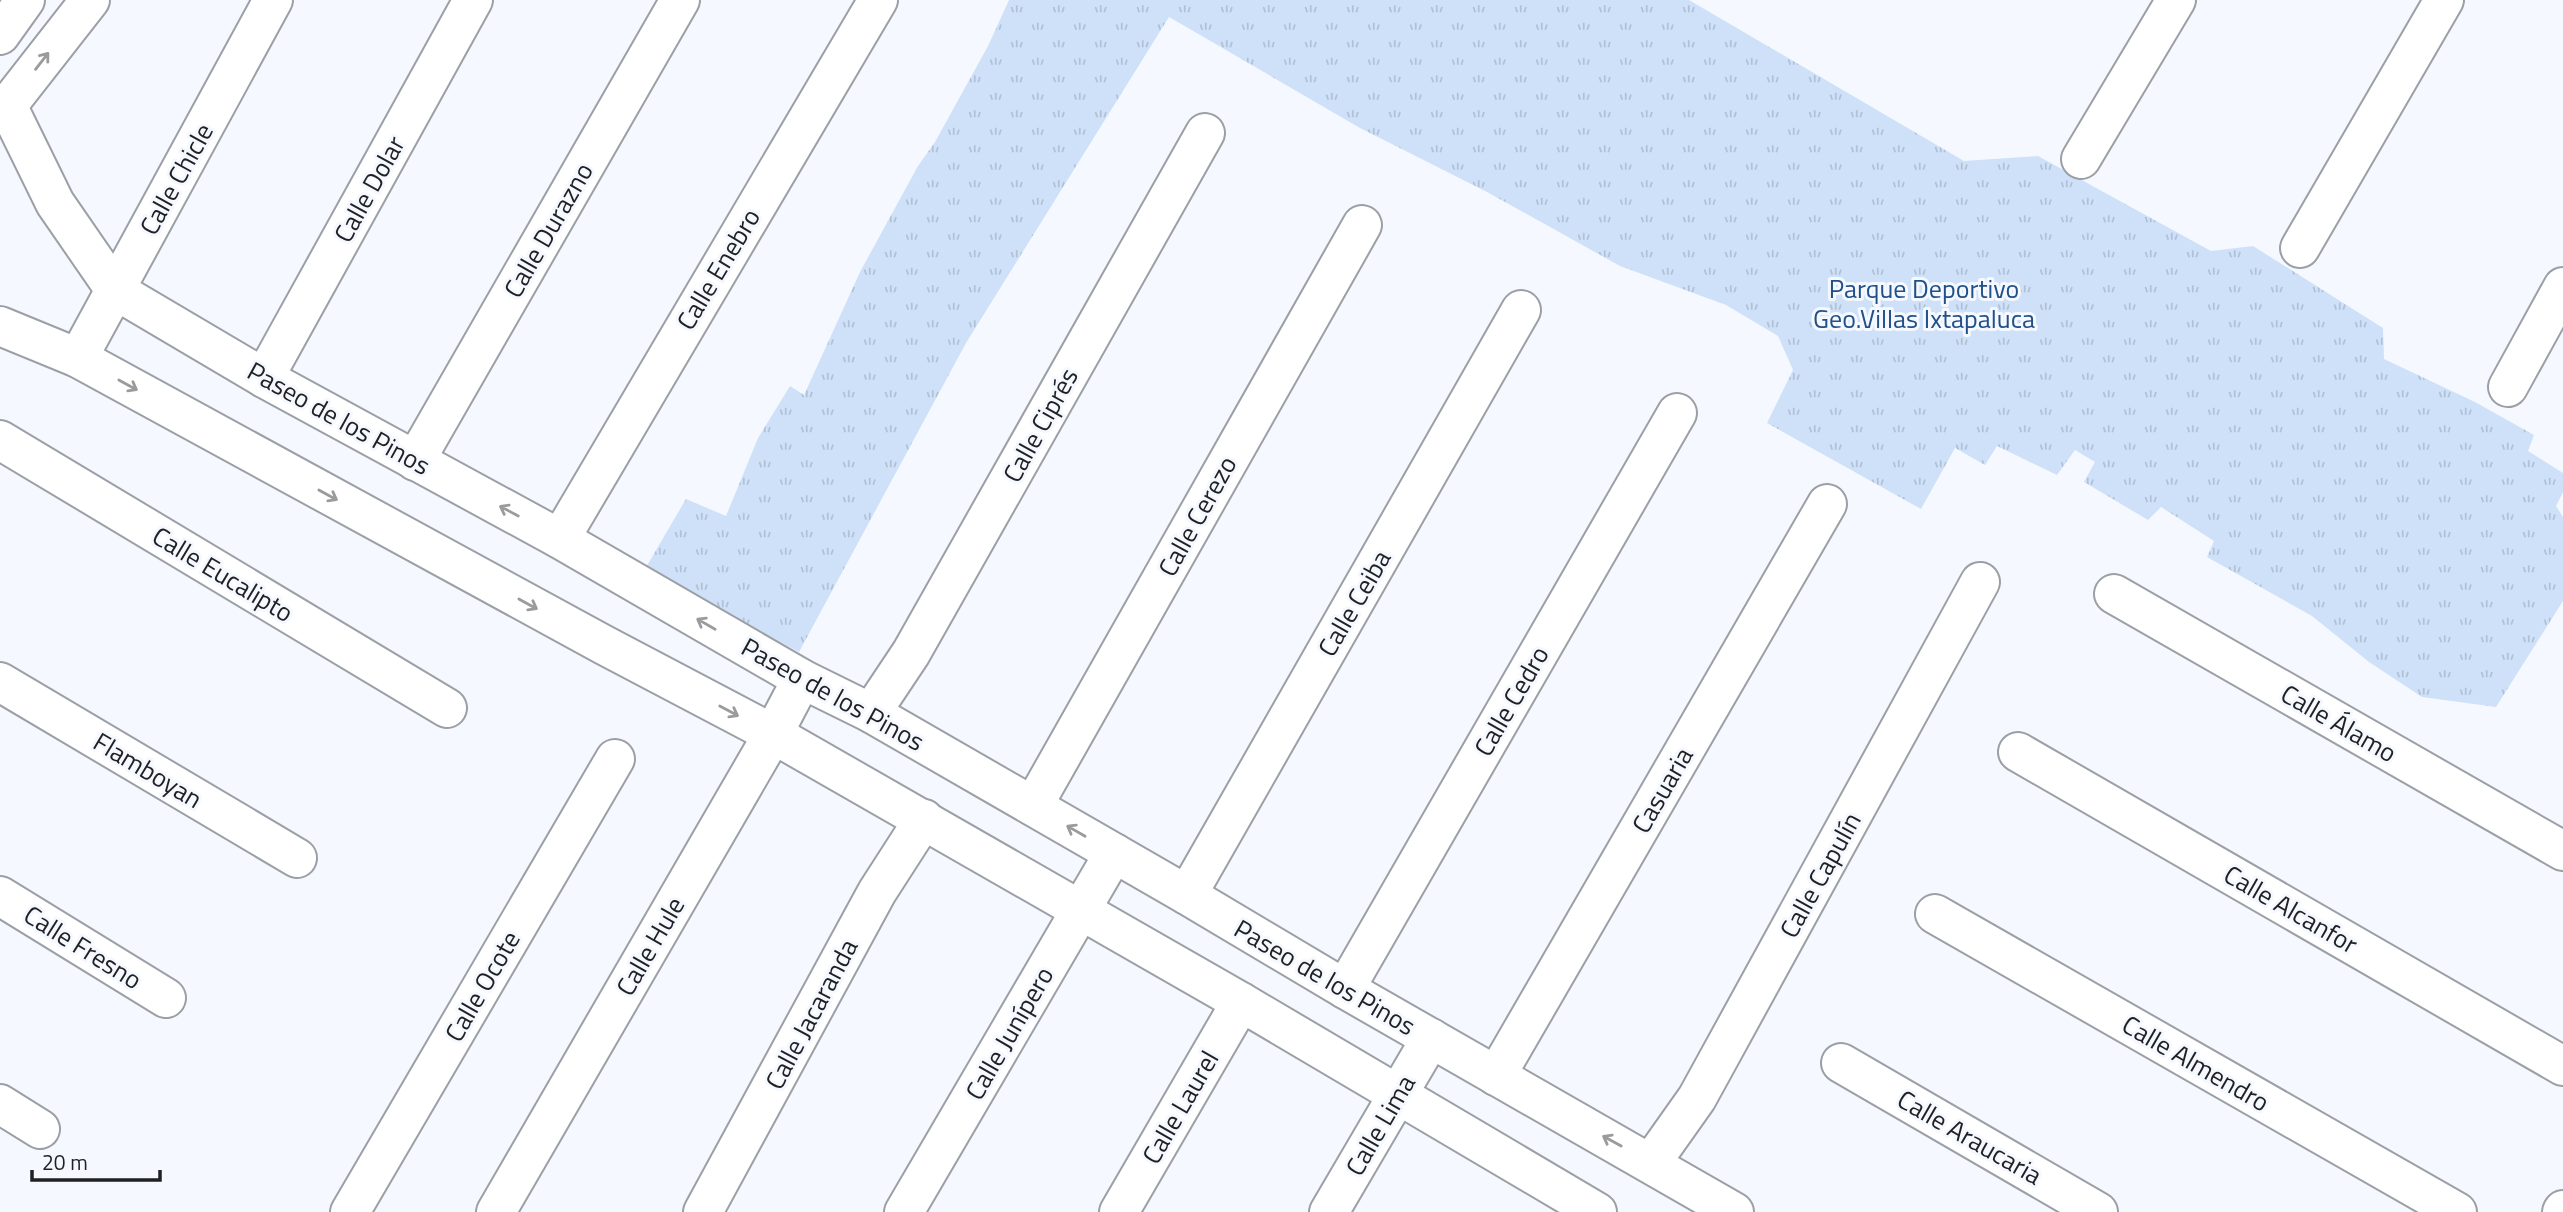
<svg xmlns="http://www.w3.org/2000/svg" width="2563" height="1212" viewBox="0 0 2563 1212" font-family="'Titillium Web',sans-serif">
<style>
.grass{fill:url(#grass-tufts)}
.lines{fill:none;stroke-linecap:round;stroke-linejoin:round}
.minor-casing{stroke:#9ba0a6;stroke-width:42}
.tertiary-casing{stroke:#9ba0a6;stroke-width:42}
.secondary-casing{stroke:#9ba0a6;stroke-width:42}
.minor{stroke:#fff;stroke-width:38}
.tertiary{stroke:#fff;stroke-width:38}
.secondary{stroke:#fff;stroke-width:38}
.oneway{stroke:#9a9b9c}
.labels{text-anchor:middle;dominant-baseline:central;stroke-width:6;stroke-linejoin:round;paint-order:stroke}
.street-label{font-size:26px;fill:#1e2022;stroke:#f5f9ff}
.park-label{font-size:26px;fill:#205088;stroke:#f5f9ff}
</style>
<defs>
<pattern id="grass-tufts" width="24" height="20" patternUnits="userSpaceOnUse" patternTransform="scale(1.75)"><rect width="24" height="20" fill="#cee1f9"/><path d="M3 7l-1-3M5 7V3M7 7l1-3M15 17l-1-3M17 17v-4M19 17l1-3" fill="none" stroke="#b0c1d5"/></pattern>
</defs>
<rect width="100%" height="100%" fill="#f5f9ff"/>
<polygon class="grass" points="1009,0 1689,0 1964,161 2038,156 2211,251 2253,246 2383,328 2384,359 2475,402 2534,435 2528,451 2563,473 2563,492 2556,506 2563,517 2563,601 2496,707 2422,697 2369,662 2312,616 2207,557 2214,541 2161,507 2148,520 2084,482 2095,462 2075,450 2057,475 1997,446 1985,465 1955,448 1921,509 1767,423 1793,370 1778,336 1726,305 1620,266 1487,192 1360,128 1169,17 966,343 799,652 645,569 686,499 726,516 758,438 790,386 804,395 860,272 918,166 935,142 988,46"/>
<g class="lines">
<g class="minor-casing">
<g id="minor">
<polyline points="7,105 55,203 115,290 264,378 560,539 802,679 871,713 1187,895 1345,989 1734,1212"/>
<polyline points="2081,159 2176,0"/>
<polyline points="2300,248 2444,0"/>
<polyline points="0,326 78,358 604,645 773,734 1241,1002 1597,1212"/>
<polyline points="78,358 273,0"/>
<polyline points="264,378 473,0"/>
<polyline points="2508,387 2563,287"/>
<polyline points="0,440 447,708"/>
<polyline points="415,461 680,0"/>
<polyline points="560,539 878,0"/>
<polyline points="2114,594 2563,851"/>
<polyline points="0,682 297,858"/>
<polyline points="871,713 911,653 1205,133"/>
<polyline points="2018,752 2563,1066"/>
<polyline points="1033,806 1362,225"/>
<polyline points="1187,895 1521,310"/>
<polyline points="0,896 166,998"/>
<polyline points="1935,914 2457,1212"/>
<polyline points="1345,989 1677,413"/>
<polyline points="1841,1063 2098,1212"/>
<polyline points="1496,1076 1827,504"/>
<polyline points="0,1104 40,1129"/>
<polyline points="1651,1163 1697,1098 1980,582"/>
<polyline points="350,1212 615,759"/>
<polyline points="496,1212 773,734 802,679"/>
<polyline points="703,1212 877,892 924,819"/>
<polyline points="904,1212 1114,853"/>
<polyline points="1119,1212 1241,1002"/>
<polyline points="1329,1212 1431,1038"/>
</g>
</g>
<g class="tertiary-casing">
<polyline id="tertiary" points="2562,1212 2563,1210"/>
</g>
<g class="secondary-casing">
<g id="secondary">
<polyline points="0,35 25,0"/>
<polyline points="0,115 90,0"/>
</g>
</g>
<use href="#minor" class="minor"/>
<use href="#tertiary" class="tertiary"/>
<use href="#secondary" class="secondary"/>
</g>
<defs><path id="oneway-shaft" d="M-6 0H5M1.5-3L5.5 0L1.5 3" fill="none" stroke-width="1.6" stroke-linecap="round" stroke-linejoin="round" transform="scale(1.75)"/></defs>
<g class="oneway">
<use href="#oneway-shaft" transform="translate(42 61) rotate(-52)"/>
<use href="#oneway-shaft" transform="translate(128 385) rotate(29)"/>
<use href="#oneway-shaft" transform="translate(328 495) rotate(29)"/>
<use href="#oneway-shaft" transform="translate(509 511) rotate(-152)"/>
<use href="#oneway-shaft" transform="translate(528 604) rotate(29)"/>
<use href="#oneway-shaft" transform="translate(706 624) rotate(-150)"/>
<use href="#oneway-shaft" transform="translate(729 711) rotate(28)"/>
<use href="#oneway-shaft" transform="translate(1076 831) rotate(-150)"/>
<use href="#oneway-shaft" transform="translate(1612 1141) rotate(-151)"/>
</g>
<g class="labels">
<g class="street-label">
<text transform="translate(176 179) rotate(-61)">Calle Chicle</text>
<text transform="translate(369 189) rotate(-61)">Calle Dolar</text>
<text transform="translate(548 230) rotate(-60)">Calle Durazno</text>
<text transform="translate(718 269) rotate(-59)">Calle Enebro</text>
<text transform="translate(339 418) rotate(29)">Paseo de los Pinos</text>
<text transform="translate(1040 425) rotate(-61)">Calle Ciprés</text>
<text transform="translate(1197 516) rotate(-61)">Calle Cerezo</text>
<text transform="translate(223 574) rotate(31)">Calle Eucalipto</text>
<text transform="translate(1354 603) rotate(-60)">Calle Ceiba</text>
<text transform="translate(833 694) rotate(29)">Paseo de los Pinos</text>
<text transform="translate(1511 701) rotate(-60)">Calle Cedro</text>
<text transform="translate(2339 723) rotate(30)">Calle Álamo</text>
<text transform="translate(148 770) rotate(31)">Flamboyan</text>
<text transform="translate(1662 790) rotate(-60)">Casuaria</text>
<text transform="translate(1820 875) rotate(-61)">Calle Capulín</text>
<text transform="translate(2291 909) rotate(30)">Calle Alcanfor</text>
<text transform="translate(650 946) rotate(-60)">Calle Hule</text>
<text transform="translate(83 947) rotate(32)">Calle Fresno</text>
<text transform="translate(1325 977) rotate(30)">Paseo de los Pinos</text>
<text transform="translate(482 986) rotate(-60)">Calle Ocote</text>
<text transform="translate(811 1014) rotate(-62)">Calle Jacaranda</text>
<text transform="translate(1009 1033) rotate(-60)">Calle Junípero</text>
<text transform="translate(2196 1063) rotate(30)">Calle Almendro</text>
<text transform="translate(1180 1107) rotate(-60)">Calle Laurel</text>
<text transform="translate(1380 1125) rotate(-60)">Calle Lima</text>
<text transform="translate(1970 1137) rotate(30)">Calle Araucaria</text>
</g>
<g class="park-label">
<text x="1924" y="288">Parque Deportivo<tspan x="1924" dy="30">Geo.Villas Ixtapaluca</tspan></text>
</g>
</g>
<path d="M32 1170v10h128v-10" fill="none" stroke="#1e2022" stroke-width="3.5"/>
<text x="42" y="1170" font-size="21" fill="#1e2022" stroke="#f5f9ff" stroke-width="5" paint-order="stroke">20 m</text>
</svg>
